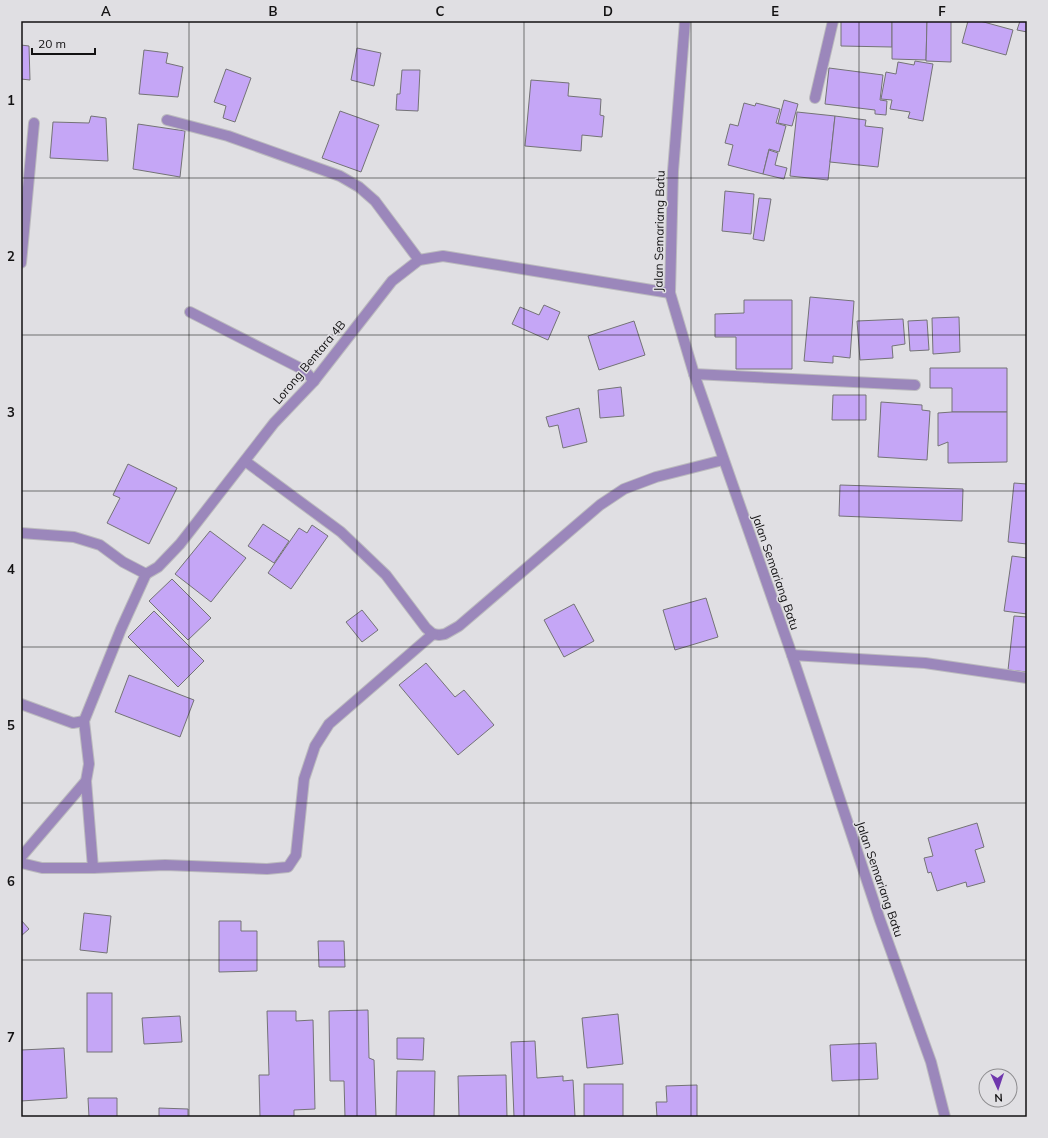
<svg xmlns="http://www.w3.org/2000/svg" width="1048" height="1138" viewBox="0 0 1048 1138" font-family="Mulish,sans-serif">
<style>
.building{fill:#c5a6f6;stroke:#747376}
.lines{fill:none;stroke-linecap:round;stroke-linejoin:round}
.minor-casing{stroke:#bbbabe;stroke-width:12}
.minor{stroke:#9b87bb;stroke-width:10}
.grid{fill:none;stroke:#131213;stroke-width:1;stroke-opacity:0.55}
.labels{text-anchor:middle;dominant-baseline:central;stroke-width:3;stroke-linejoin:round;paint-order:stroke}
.street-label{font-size:12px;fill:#131213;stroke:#e0dfe3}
.neatline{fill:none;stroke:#131213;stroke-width:1.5}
.grid-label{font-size:13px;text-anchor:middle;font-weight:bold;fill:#131213}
</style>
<rect width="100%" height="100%" fill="#e0dfe3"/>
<g class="building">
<polygon points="841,21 892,21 892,47 841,46"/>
<polygon points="892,21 927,21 926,60 892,59"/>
<polygon points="927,21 951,21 951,62 926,61"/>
<polygon points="968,21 980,21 1013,30 1006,55 962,43"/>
<polygon points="1020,21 1027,21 1027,32 1017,30"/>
<polygon points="21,45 29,46 30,80 21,79"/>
<polygon points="357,48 381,53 374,86 351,80"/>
<polygon points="144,50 168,53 166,63 183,67 178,97 139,94"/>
<polygon points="915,61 933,64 923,121 908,118 910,112 890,109 892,100 881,99 886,72 896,74 898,62 914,65"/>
<polygon points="829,68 883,75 880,100 887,101 886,115 875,114 875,110 825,104"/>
<polygon points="226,69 251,78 235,122 223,118 226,106 214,102"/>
<polygon points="402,70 420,70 418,111 396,110 397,94 400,94"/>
<polygon points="531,80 569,83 568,96 601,99 600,115 604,116 602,137 582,135 581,151 525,146"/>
<polygon points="784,100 798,104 792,126 778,123"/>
<polygon points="744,103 755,106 756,103 780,109 776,123 786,126 779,152 769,149 763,174 728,165 733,145 725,143 730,124 738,126"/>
<polygon points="340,111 379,125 361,172 322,158"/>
<polygon points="797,112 835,116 828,180 790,176"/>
<polygon points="91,116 106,118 108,161 50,158 53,122 89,123"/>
<polygon points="835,116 866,120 865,126 883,128 878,167 830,162"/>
<polygon points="138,124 185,131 180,177 133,169"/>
<polygon points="769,150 778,153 775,165 787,168 784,179 763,174"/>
<polygon points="725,191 754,194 751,234 722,231"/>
<polygon points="759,198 771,199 764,241 753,239"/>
<polygon points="810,297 854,301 850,358 833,356 833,363 804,361"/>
<polygon points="744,300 792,300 792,369 736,369 736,337 715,337 715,314 744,313"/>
<polygon points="544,305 560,312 548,340 512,324 520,307 539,315"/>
<polygon points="959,317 960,352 933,354 932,318"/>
<polygon points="903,319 905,344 892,346 893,358 860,360 857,321"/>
<polygon points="927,320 929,350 910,351 908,321"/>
<polygon points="634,321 645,355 599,370 588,336"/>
<polygon points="930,368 1007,368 1007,412 952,412 952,388 930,388"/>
<polygon points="621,387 624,416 600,418 598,390"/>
<polygon points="833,395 866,395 866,420 832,420"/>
<polygon points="881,402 922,405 922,410 930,411 927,460 878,457"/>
<polygon points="579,408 587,442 563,448 558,425 549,427 546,417"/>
<polygon points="952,412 1007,412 1007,462 948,463 948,442 938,446 938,413"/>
<polygon points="128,464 177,488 149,544 107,523 120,498 113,495"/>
<polygon points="1014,483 1027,484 1027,544 1008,542"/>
<polygon points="840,485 963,489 962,521 839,516"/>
<polygon points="263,524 289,541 274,563 248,546"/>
<polygon points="312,525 328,536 291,589 268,573 299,528 307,533"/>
<polygon points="210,531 246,558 211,602 175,574"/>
<polygon points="1012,556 1027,558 1027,614 1004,611"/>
<polygon points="172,579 211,618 188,640 149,601"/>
<polygon points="706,598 718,637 675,650 663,610"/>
<polygon points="574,604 594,641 564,657 544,620"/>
<polygon points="362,610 378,630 362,642 346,622"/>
<polygon points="154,611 204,661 178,687 128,637"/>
<polygon points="1014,616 1027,617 1027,672 1008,670"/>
<polygon points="426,663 455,697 464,690 494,725 458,755 399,685"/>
<polygon points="129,675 194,700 180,737 115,712"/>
<polygon points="977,823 984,847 975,850 985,882 967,887 966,882 937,891 931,872 928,873 924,858 933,856 928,838"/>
<polygon points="84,913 111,916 107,953 80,950"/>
<polygon points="21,920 29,929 21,936"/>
<polygon points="219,921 241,921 241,931 257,931 257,971 219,972"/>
<polygon points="318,941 344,941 345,967 319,967"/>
<rect x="87" y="993" width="25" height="59"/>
<polygon points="368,1010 369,1058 374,1060 376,1117 345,1117 344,1081 330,1081 329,1011"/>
<polygon points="267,1011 296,1011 296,1021 313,1020 315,1109 294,1110 294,1117 260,1117 259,1075 269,1075"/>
<polygon points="618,1014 623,1064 587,1068 582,1018"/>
<polygon points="180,1016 182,1042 144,1044 142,1018"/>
<polygon points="397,1038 424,1038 423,1060 397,1059"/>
<polygon points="535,1041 537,1078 563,1076 563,1081 573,1080 575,1117 514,1117 511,1042"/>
<polygon points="876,1043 878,1079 832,1081 830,1045"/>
<polygon points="64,1048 67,1098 21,1101 21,1050"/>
<polygon points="397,1071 435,1071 434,1117 396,1117"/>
<polygon points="506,1075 507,1117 459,1117 458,1076"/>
<rect x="584" y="1084" width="39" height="33"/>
<polygon points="697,1085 697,1117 657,1117 656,1102 667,1102 666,1086"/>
<polygon points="88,1098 117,1098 117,1117 89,1117"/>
<polygon points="159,1108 188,1109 188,1117 159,1117"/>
</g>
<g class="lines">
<g class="minor-casing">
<g id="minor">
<polyline points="685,21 673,171 670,293 694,374 792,655 880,920 931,1062 945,1117"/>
<polyline points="815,98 833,21"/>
<polyline points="167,120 228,136 340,176 359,187 375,201 419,260"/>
<polyline points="21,263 34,123"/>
<polyline points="190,312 304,370 314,381"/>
<polyline points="694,374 915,385"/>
<polyline points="245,461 341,532 386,575 426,628 433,634 439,635 445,634 459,626 600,505 624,489 656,477 723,460"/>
<polyline points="21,533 74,537 100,545 123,562 146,574 158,567 180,544 274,423 314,381 392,281 419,260 443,256 670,293"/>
<polyline points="792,655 925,663 1027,678"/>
<polyline points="21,704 73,723 84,721"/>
<polyline points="86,781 93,868"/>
<polyline points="21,857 86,781 89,764 84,721 121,629 146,574"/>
<polyline points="21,863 42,868 93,868 165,865 267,869 288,867 296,855 304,779 315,746 329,724 433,634"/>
</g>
</g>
<use href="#minor" class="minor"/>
</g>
<path class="grid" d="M189,21V1117M357,21V1117M524,21V1117M691,21V1117M859,21V1117M21,178H1027M21,335H1027M21,491H1027M21,647H1027M21,803H1027M21,960H1027"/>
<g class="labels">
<g class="street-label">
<text transform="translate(659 231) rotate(-89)">Jalan Semariang Batu</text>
<text transform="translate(309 362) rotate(-50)">Lorong Bentara 4B</text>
<text transform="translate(776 572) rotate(71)">Jalan Semariang Batu</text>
<text transform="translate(880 879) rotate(71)">Jalan Semariang Batu</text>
</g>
</g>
<rect width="1048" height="1138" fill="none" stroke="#e0dfe3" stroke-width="44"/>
<g transform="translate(998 1088) rotate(177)"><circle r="19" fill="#e0dfe3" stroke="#8e8d90"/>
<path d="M0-3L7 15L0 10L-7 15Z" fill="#6f37ad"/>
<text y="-6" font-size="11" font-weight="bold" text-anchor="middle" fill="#131213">N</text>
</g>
<path d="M32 48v6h63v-6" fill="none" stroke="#131213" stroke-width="2"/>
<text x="38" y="48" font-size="12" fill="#131213" stroke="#e0dfe3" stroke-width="3" paint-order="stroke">20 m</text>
<rect x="22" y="22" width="1004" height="1094" class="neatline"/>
<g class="grid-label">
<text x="106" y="16">A</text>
<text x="273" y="16">B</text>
<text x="440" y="16">C</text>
<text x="608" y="16">D</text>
<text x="775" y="16">E</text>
<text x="942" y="16">F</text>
<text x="11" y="105">1</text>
<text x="11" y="261">2</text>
<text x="11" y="417">3</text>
<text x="11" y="574">4</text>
<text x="11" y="730">5</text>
<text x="11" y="886">6</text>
<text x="11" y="1042">7</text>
</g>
</svg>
